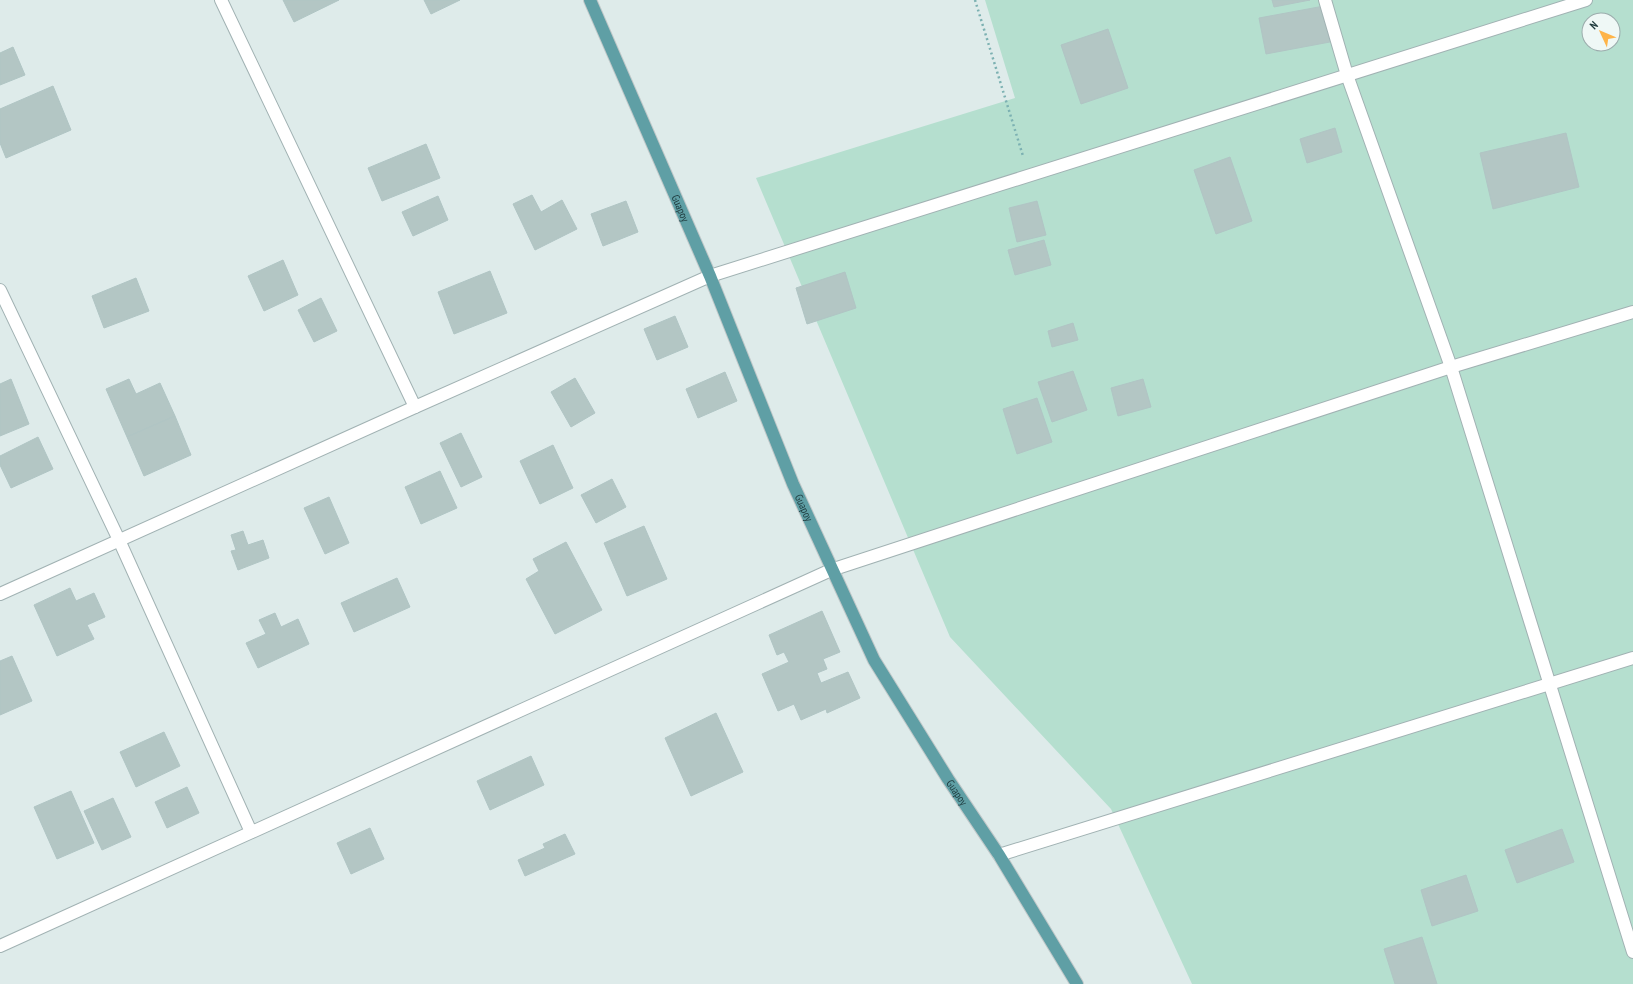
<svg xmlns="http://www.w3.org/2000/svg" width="1633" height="984" viewBox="0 0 1633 984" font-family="'PT Sans Narrow',sans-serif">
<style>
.green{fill:#b5dfcf;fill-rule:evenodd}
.building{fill:#b3c6c4;stroke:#b0c5c4}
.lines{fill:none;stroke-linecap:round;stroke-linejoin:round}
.street-casing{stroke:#a1b2b3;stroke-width:14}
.primary-casing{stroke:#c0c8c9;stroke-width:14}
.path{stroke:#7cb1b2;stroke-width:2.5;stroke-dasharray:2 3;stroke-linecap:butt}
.street{stroke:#fff;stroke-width:12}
.primary{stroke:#5f9fa5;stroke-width:12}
.labels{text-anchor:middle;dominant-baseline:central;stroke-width:3.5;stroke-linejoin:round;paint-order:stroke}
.street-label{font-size:11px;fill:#1e3a3d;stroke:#eff8f6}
</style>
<rect width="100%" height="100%" fill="#deebea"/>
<path class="green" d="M985,0H1633V984H1192L1111,809L950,637L756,178L1015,98ZM1589,20H1613V44H1589Z"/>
<g class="building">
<polygon points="283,0 339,0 294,22"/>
<polygon points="424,0 460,0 431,14"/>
<polygon points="1272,0 1310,0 1274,7"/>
<polygon points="1324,6 1330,42 1266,54 1259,18"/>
<polygon points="1108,29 1128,88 1081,104 1061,45"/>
<polygon points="13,47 25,75 0,85 0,53"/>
<polygon points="53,86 71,130 6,158 0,143 0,109"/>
<polygon points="1335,128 1342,152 1307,163 1300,139"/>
<polygon points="1566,133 1579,187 1493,209 1480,153"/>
<polygon points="426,144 440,178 382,201 368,168"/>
<polygon points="1230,157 1252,221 1216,234 1194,170"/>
<polygon points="532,195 541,212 562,200 577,229 535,250 513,204"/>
<polygon points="438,196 448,220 413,236 402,212"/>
<polygon points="626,201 638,232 603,246 591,214"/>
<polygon points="1037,201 1046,235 1017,242 1009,208"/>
<polygon points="1044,240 1051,265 1015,275 1008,250"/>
<polygon points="283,260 298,295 264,311 248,276"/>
<polygon points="490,271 507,313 454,334 438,292"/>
<polygon points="845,272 856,308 807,324 796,288"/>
<polygon points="136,278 149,311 104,328 92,296"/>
<polygon points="321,298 337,331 314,342 298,310"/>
<polygon points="675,316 688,347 657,360 644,329"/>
<polygon points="1073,323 1078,340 1052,347 1048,331"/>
<polygon points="1073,371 1087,410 1052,422 1038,382"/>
<polygon points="725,372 737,401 698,418 686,389"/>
<polygon points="575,378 595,413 571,427 551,392"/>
<polygon points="11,379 29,424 0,436 0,384"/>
<polygon points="129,379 136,394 160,383 175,416 127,437 106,389"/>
<polygon points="1143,379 1151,407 1118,416 1111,388"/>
<polygon points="1037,398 1052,442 1017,454 1003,409"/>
<polygon points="175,416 191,455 144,476 127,437"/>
<polygon points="461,433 482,477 461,487 440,443"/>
<polygon points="38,437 53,469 11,488 0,465 0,456"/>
<polygon points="553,445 573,488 540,504 520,461"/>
<polygon points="440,471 457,508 421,524 405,487"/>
<polygon points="612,479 626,507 596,523 581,495"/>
<polygon points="329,497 349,543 325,554 304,508"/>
<polygon points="644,526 667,579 627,596 604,543"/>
<polygon points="243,531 248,545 263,540 269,558 238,570 231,551 236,550 231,535"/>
<polygon points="566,542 602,610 555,634 526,579 539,571 533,559"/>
<polygon points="397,578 410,607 354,632 341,603"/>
<polygon points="70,588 76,601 94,593 105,617 87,625 94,639 57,656 34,605"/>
<polygon points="822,611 840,652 823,659 827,669 817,673 821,683 848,672 860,698 827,713 826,709 801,720 794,704 778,711 762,674 789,662 784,652 777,655 769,635"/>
<polygon points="275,613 281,627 298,619 309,644 258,668 246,643 266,634 259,620"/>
<polygon points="12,656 32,701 0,715 0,661"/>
<polygon points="716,713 743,772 691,796 665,738"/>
<polygon points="164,732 180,766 136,787 120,752"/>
<polygon points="531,756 544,785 490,810 477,781"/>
<polygon points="187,787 199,813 167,828 155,802"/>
<polygon points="71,791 94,843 57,859 34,807"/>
<polygon points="113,798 131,837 102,850 84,811"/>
<polygon points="370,828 384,859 351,874 337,843"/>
<polygon points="1562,829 1574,862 1517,883 1505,850"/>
<polygon points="565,834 575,854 525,876 518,860 545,848 543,844"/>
<polygon points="1466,875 1478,911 1432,926 1421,890"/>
<polygon points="1422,937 1437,984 1395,984 1384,949"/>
</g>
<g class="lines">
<g class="street-casing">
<g id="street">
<polyline points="221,0 415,407"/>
<polyline points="1325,0 1347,75 1451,367 1633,952"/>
<polyline points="0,290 119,540 251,832"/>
<polyline points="0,594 415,407 710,276 1586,0"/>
<polyline points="999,855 1633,658"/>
<polyline points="0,946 831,570 1451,367 1633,312"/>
</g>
</g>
<g class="primary-casing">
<g id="primary">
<path id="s1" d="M590,0L710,276L793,484L874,660L948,779L999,855L1077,984"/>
</g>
</g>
<polyline class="path" points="975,0 1023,156"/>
<use href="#street" class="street"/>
<use href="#primary" class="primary"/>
</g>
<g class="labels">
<g class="street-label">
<text stroke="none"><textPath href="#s1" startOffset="227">Guapoy</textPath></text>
<text stroke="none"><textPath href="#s1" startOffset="551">Guapoy</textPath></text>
<text stroke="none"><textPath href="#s1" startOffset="875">Guapoy</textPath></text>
</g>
</g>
<g transform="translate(1601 32) rotate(314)"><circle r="19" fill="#eff8f6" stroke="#9bacac"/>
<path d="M0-3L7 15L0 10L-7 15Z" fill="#feb449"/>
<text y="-6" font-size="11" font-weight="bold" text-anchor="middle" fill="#1e3a3d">N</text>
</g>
</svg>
